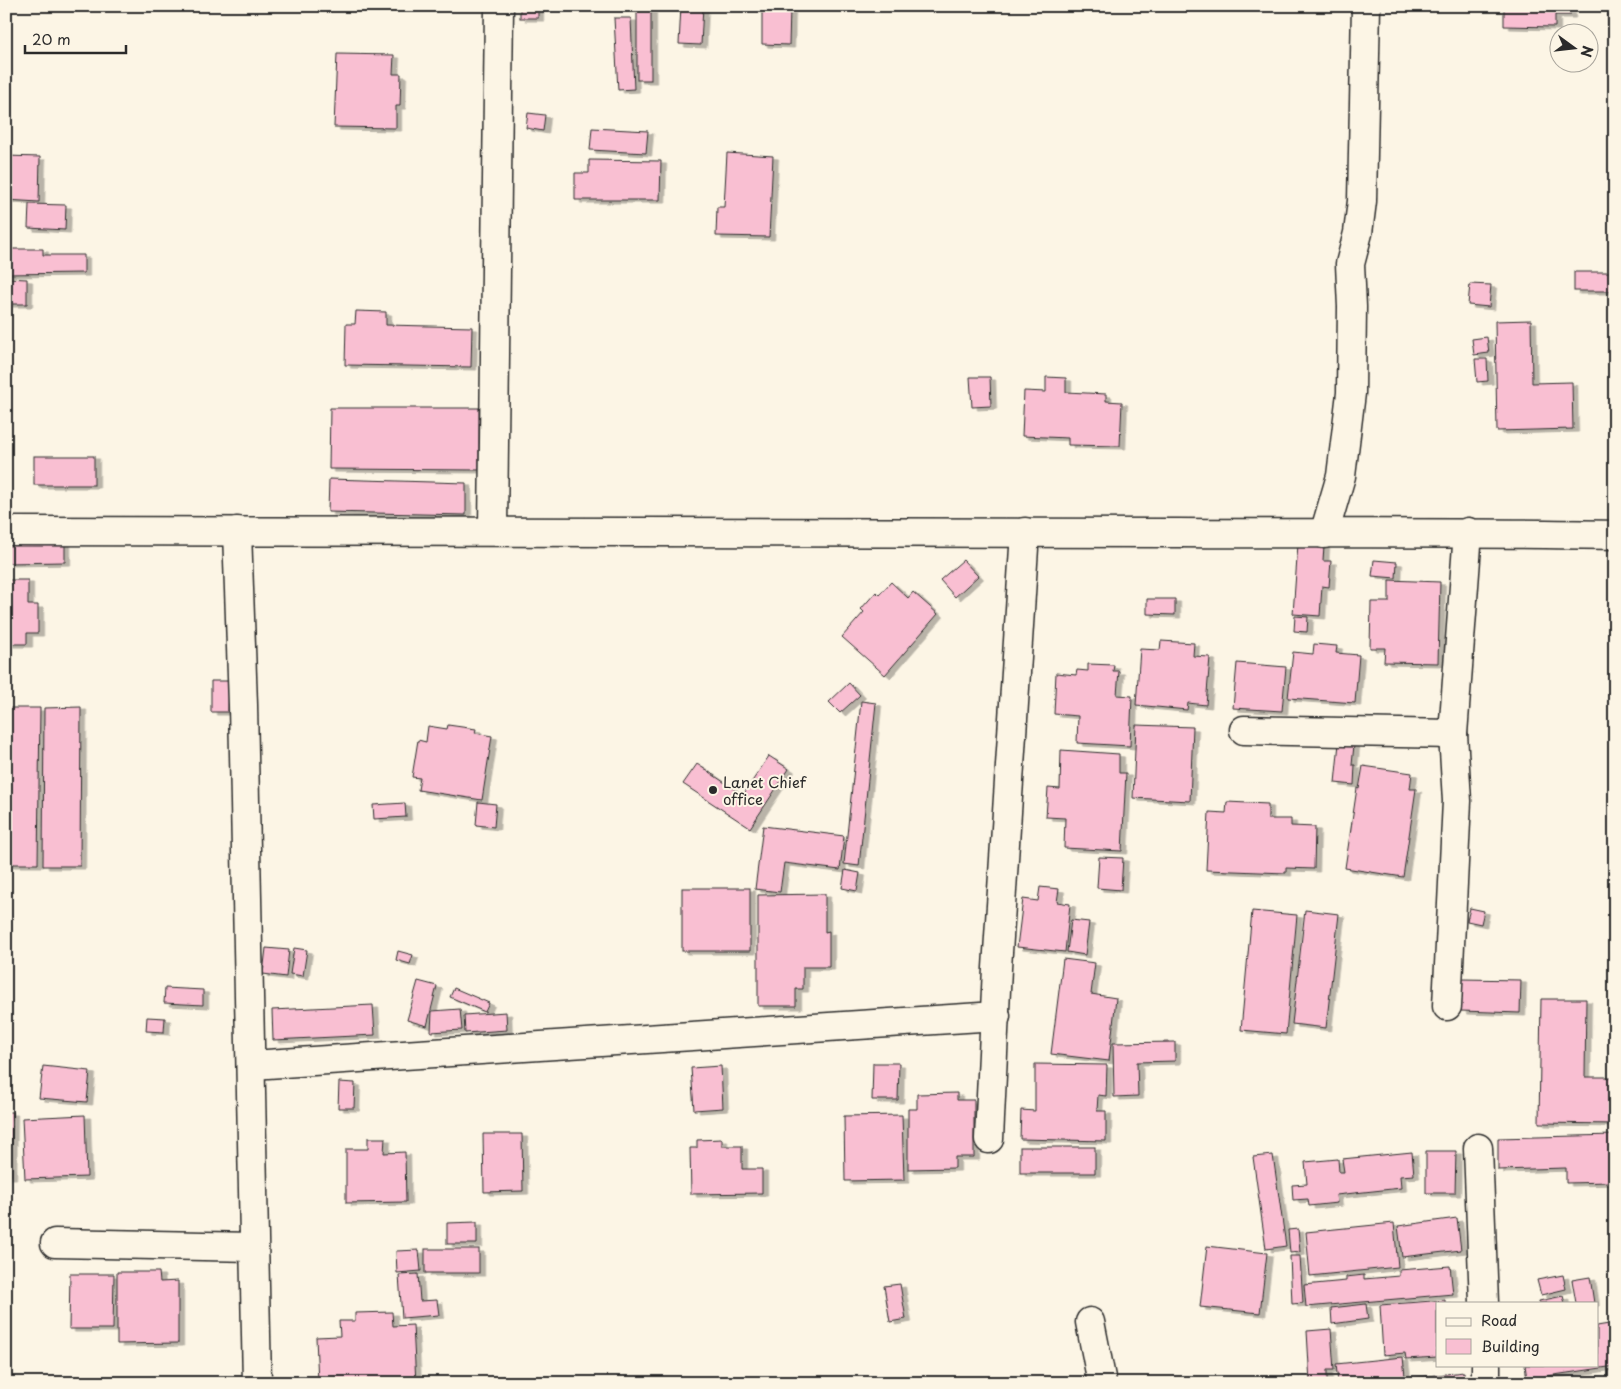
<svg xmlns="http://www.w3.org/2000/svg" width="1621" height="1389" viewBox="0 0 1621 1389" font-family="'Playpen Sans',sans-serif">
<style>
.building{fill:#f9bfd2;stroke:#2b2b2b;filter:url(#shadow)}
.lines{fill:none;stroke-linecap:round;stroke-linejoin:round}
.minor-casing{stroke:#2b2b2b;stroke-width:31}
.minor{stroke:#fcf5e5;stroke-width:28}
.poi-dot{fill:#2b2b2b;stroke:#fcf5e5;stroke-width:2}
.labels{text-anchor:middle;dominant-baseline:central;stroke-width:4;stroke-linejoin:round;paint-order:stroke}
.poi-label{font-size:15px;fill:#2b2b2b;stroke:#fcf5e5;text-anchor:start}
</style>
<defs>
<filter id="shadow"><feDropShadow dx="5.5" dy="3" stdDeviation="0" flood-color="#0004"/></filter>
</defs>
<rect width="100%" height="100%" fill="#fcf5e5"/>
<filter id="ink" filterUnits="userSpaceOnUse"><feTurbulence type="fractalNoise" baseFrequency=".02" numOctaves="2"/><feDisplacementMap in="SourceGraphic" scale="10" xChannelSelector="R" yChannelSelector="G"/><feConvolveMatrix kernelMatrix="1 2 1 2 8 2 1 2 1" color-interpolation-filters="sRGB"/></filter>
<g filter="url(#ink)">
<g class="building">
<rect x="520" y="6" width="18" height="12"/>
<rect x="637" y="6" width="14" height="74"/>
<polygon points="681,6 703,6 701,45 679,44"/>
<polygon points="1504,6 1570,6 1570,15 1555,15 1555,27 1504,26"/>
<rect x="1608" y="6" width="7" height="20"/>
<polygon points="762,8 790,9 789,45 762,44"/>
<polygon points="614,18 631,18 634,89 618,90"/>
<polygon points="337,54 394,55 393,74 401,74 400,106 396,106 396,128 334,127"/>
<polygon points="528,113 545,115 543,131 526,128"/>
<polygon points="592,128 648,131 646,153 590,150"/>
<polygon points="727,153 773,156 769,237 716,236 717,207 724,207"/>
<polygon points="6,156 40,157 39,202 6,200"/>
<polygon points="589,160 661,161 660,200 575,200 575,173 589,173"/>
<polygon points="29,204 66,205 65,230 28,228"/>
<polygon points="6,249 43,249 43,255 84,255 84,273 6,274"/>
<rect x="1574" y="272" width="41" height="19"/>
<polygon points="6,278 27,279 27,304 6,304"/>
<polygon points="1470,284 1491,285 1489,307 1468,305"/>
<polygon points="356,311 386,312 386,325 472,327 471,367 345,365 346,324 355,324"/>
<polygon points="1531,320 1532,383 1572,382 1573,429 1497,431 1495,321"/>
<polygon points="1487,337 1489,353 1474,355 1472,339"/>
<polygon points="1475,359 1487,359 1488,381 1477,382"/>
<polygon points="970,377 990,377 991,406 972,407"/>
<polygon points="1046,377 1066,378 1066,392 1106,394 1106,401 1122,402 1120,446 1068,445 1068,438 1022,436 1024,391 1046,392"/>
<polygon points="330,408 479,408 479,470 329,469"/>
<rect x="34" y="456" width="60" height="29"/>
<polygon points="329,479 466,483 466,515 328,512"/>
<polygon points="8,540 65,540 65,562 8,563"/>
<polygon points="1298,544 1324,546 1323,561 1331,561 1329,587 1322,586 1320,616 1293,614"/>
<polygon points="963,560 978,576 955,597 940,580"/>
<polygon points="1374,560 1397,562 1396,578 1372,576"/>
<polygon points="6,580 28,580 28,605 38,605 38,633 27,633 27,644 6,644"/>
<polygon points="1389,580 1440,582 1438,663 1384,662 1385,648 1370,648 1371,602 1389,602"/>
<polygon points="891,582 908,598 913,592 938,614 885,675 842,637 864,612 861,609 876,592 879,595"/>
<polygon points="1147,599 1175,599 1175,615 1147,614"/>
<polygon points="1295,616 1308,617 1307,632 1294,631"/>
<polygon points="1161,641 1194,643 1193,656 1210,657 1206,705 1188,703 1187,710 1136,705 1140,649 1160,650"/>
<polygon points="1314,644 1337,646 1336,653 1359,655 1355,703 1288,698 1293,652 1313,654"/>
<polygon points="1237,663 1286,667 1282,711 1233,708"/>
<polygon points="1088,664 1114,665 1113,671 1119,671 1117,695 1132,696 1130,746 1077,743 1078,716 1054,714 1056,673 1076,675 1077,670 1088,671"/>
<polygon points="211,681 229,681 228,712 211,712"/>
<polygon points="849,683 860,695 840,713 829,702"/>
<polygon points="861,701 876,703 859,866 844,864"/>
<polygon points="81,707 80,866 43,866 44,708"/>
<polygon points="6,708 40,708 38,864 6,864"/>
<polygon points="448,725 476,729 475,733 492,736 482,800 418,790 420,778 412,777 418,740 426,742 428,726 447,729"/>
<polygon points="1136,725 1193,727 1190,801 1133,798"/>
<polygon points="1339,743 1354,745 1352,765 1355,765 1354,785 1335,783"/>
<polygon points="1061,750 1119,754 1119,773 1126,773 1122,851 1064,848 1065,818 1046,817 1048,788 1060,789"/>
<polygon points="769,756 789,769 750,828 683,784 697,764 743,795"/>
<polygon points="1363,766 1412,773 1410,789 1416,789 1403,877 1345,868 1357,788 1359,789"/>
<polygon points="478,802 496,804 494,827 476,825"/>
<polygon points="1227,802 1268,804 1268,819 1291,819 1291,826 1315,827 1314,869 1286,868 1286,873 1206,870 1209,812 1226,813"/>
<polygon points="405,803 406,817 374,819 373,805"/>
<polygon points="763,826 844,836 840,870 784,863 780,892 755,889"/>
<polygon points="1099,857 1123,858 1121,890 1097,888"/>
<polygon points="845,870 860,873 857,891 842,888"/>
<polygon points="1040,887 1059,889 1057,902 1070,904 1065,952 1017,947 1023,899 1038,901"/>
<rect x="682" y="888" width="68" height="63"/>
<polygon points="825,894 825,932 829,931 829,967 803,967 803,989 796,989 796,1006 758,1006 758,895"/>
<polygon points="1470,908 1484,911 1481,924 1467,921"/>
<polygon points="1305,910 1339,914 1326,1028 1292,1024"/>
<polygon points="1252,911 1297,915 1286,1034 1241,1030"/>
<polygon points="1071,920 1089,922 1085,955 1067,952"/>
<polygon points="266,948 289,950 286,977 263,974"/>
<polygon points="294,948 307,950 303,976 290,974"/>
<polygon points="398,951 413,955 410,964 396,960"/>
<polygon points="1063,959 1095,963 1091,994 1116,998 1109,1061 1051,1054"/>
<polygon points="1462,979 1521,980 1520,1013 1461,1011"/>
<polygon points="418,981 437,986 427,1026 407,1020"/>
<polygon points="165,988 203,990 203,1005 164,1003"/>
<polygon points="454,988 489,1003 485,1012 450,997"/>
<polygon points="1541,999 1586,999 1585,1077 1615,1077 1615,1124 1539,1123"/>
<polygon points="373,1005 375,1035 273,1040 272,1010"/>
<polygon points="460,1009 462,1030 431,1032 432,1011"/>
<polygon points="506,1012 507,1030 465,1033 464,1015"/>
<polygon points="147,1017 165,1018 164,1032 146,1031"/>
<polygon points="1175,1042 1175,1061 1137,1062 1138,1096 1114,1097 1113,1043"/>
<polygon points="873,1063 899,1063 898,1100 872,1100"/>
<polygon points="1035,1064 1107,1065 1106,1096 1098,1095 1097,1111 1106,1111 1106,1141 1020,1139 1021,1110 1035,1111"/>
<polygon points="43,1066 90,1071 87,1102 39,1098"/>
<polygon points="721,1066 723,1108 694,1110 691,1068"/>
<polygon points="339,1082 355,1083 354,1108 338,1108"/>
<polygon points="957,1093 957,1100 974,1100 974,1157 955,1157 955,1168 908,1169 908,1109 917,1109 917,1094"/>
<polygon points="6,1112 12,1112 11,1176 6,1176"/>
<polygon points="85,1115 87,1177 25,1179 22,1118"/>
<polygon points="902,1115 904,1180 845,1181 844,1116"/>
<polygon points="483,1134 522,1134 523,1191 484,1192"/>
<polygon points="1615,1135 1615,1163 1611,1163 1611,1182 1566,1183 1566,1168 1498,1170 1498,1138"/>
<polygon points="368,1138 385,1138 384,1153 405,1152 406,1202 346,1203 346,1149 368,1149"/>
<polygon points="722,1139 722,1146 742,1146 742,1169 762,1169 762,1193 691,1194 690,1148 697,1148 697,1140"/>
<rect x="1020" y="1147" width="75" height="26"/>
<polygon points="1426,1151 1456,1151 1455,1193 1426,1193"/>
<polygon points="1412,1152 1414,1175 1400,1176 1401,1188 1336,1195 1337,1203 1309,1206 1308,1199 1293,1200 1292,1185 1307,1184 1305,1162 1338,1159 1339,1172 1344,1172 1342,1159"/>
<polygon points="1273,1155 1286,1246 1266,1249 1253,1157"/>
<polygon points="1457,1218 1461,1250 1402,1257 1398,1226"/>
<polygon points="477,1222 477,1244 447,1244 447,1223"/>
<polygon points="1394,1223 1398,1267 1310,1276 1306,1232"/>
<polygon points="1298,1229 1300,1252 1290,1253 1288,1230"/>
<polygon points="1207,1246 1267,1253 1260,1313 1200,1307"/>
<rect x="425" y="1249" width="54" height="24"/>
<polygon points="419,1250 421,1271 397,1273 396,1251"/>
<polygon points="1290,1256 1300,1256 1303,1303 1292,1304"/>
<polygon points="1450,1266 1453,1294 1306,1307 1304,1285 1346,1281 1346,1277 1364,1275 1364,1279 1399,1276 1399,1270"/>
<polygon points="117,1272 159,1272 160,1282 178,1281 178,1343 117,1344"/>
<polygon points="70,1274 114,1274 113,1329 69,1329"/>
<polygon points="418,1274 420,1301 437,1300 439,1315 402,1318 399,1275"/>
<polygon points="1563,1275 1566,1289 1541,1295 1537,1280"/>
<polygon points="1590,1277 1594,1303 1576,1303 1572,1280"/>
<polygon points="900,1284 906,1319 890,1322 884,1286"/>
<polygon points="1563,1296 1565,1303 1539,1303 1539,1301"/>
<polygon points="1445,1300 1445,1303 1437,1303 1437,1357 1406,1359 1405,1353 1383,1355 1380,1305"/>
<polygon points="1366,1304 1368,1319 1332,1324 1331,1308"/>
<polygon points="392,1312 393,1326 413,1325 416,1383 318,1383 316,1337 340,1336 339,1321 355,1321 355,1313"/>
<polygon points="1615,1323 1615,1366 1527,1379 1525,1365 1597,1365 1597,1326"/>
<polygon points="1331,1329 1334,1370 1327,1370 1327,1383 1310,1383 1307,1331"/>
<polygon points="1403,1357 1405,1376 1338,1383 1336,1364"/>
<polygon points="1464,1372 1465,1383 1365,1383"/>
</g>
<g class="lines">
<g class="minor-casing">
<g id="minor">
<polyline points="493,529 499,6"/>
<path d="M6,531C397,530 788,531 1178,533C1324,534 1469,532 1615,535"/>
<polyline points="237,531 243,705 257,1383"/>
<polyline points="1324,534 1341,476 1351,393 1352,307 1350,264 1358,233 1362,201 1366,6"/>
<polyline points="1244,730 1453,734"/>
<polyline points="1447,1006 1457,801 1453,734 1468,532"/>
<polyline points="252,1065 996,1016"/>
<polyline points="989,1139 997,968 1025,532"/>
<polyline points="1478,1148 1484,1303"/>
<polyline points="55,1243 253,1247"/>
<polyline points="1090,1322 1102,1383"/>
<polyline points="1486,1365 1486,1383"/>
</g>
</g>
<use href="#minor" class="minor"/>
</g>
</g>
<circle class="poi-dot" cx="713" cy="790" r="5"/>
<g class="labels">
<g class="poi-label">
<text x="723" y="781">Lanet Chief<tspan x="723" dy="17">office</tspan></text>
</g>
</g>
<rect width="1621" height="1389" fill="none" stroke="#fcf5e5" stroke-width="25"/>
<rect x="12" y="12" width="1596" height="1364" fill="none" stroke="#2b2b2b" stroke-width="2" filter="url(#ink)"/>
<rect x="1436" y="1302" width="162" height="65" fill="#fcf5e5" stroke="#a8a49b"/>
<rect x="1446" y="1318" width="25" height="8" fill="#fcf5e5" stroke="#a8a49b"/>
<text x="1481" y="1326" font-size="15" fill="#2b2b2b">Road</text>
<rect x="1446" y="1339" width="25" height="15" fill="#f9bfd2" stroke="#a8a49b"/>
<text x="1481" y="1352" font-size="15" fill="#2b2b2b">Building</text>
<g transform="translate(1574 48) rotate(105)"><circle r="24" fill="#fcf5e5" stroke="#a8a49b"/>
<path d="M0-4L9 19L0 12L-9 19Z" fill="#2b2b2b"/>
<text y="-8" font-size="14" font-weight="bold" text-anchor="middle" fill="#2b2b2b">N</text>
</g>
<path d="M25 45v8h101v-8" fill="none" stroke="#2b2b2b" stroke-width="2.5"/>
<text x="32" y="45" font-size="15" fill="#2b2b2b" stroke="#fcf5e5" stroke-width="4" paint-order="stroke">20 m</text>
</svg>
